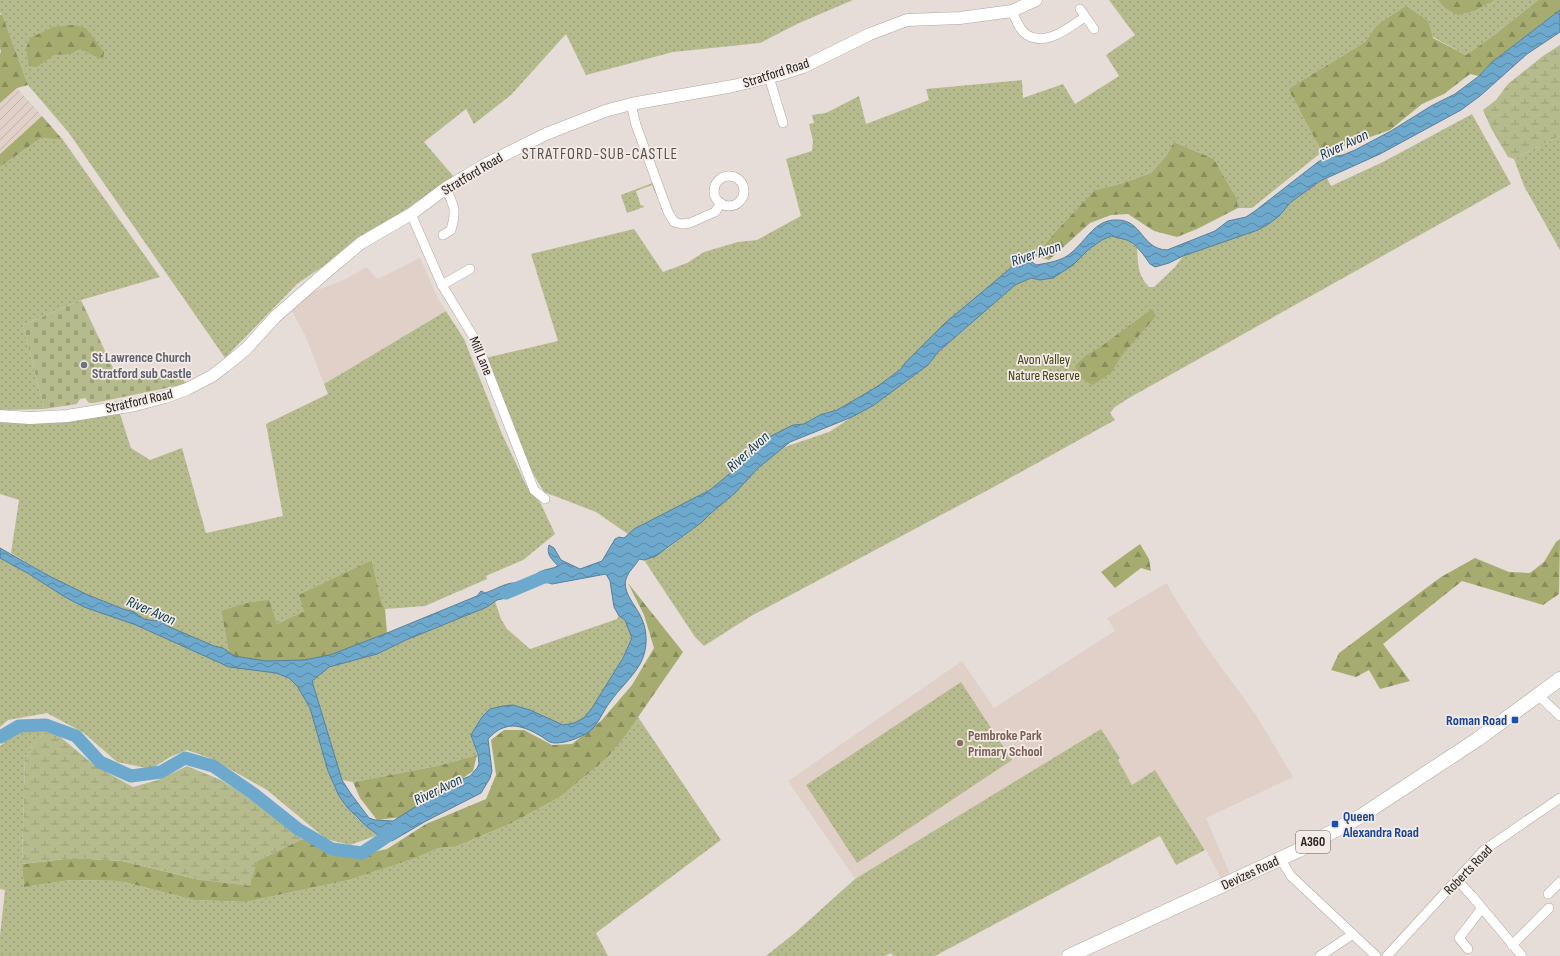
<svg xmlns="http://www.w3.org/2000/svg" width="1560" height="956" viewBox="0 0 1560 956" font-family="'Sofia Sans Condensed',sans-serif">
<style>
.built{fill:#e1d0c8}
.industrial{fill:url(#industrial-furrows)}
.green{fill:url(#green-dots)}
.forest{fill:url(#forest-firs)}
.wetland{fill:url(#wetland-marsh)}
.cemetery{fill:url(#cemetery-stones)}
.water{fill:url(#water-waves);stroke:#577f98}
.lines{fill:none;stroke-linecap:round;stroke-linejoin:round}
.river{stroke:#6da8cd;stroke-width:13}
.street-casing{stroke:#afa6a2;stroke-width:10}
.secondary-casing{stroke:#afa6a2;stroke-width:13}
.primary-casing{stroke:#afa6a2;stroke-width:15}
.street{stroke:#fff;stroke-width:9}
.secondary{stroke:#fff;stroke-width:12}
.primary{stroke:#fff;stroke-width:14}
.worship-dot{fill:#6b7280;stroke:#f4eae6;stroke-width:1.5}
.transit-dot{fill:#1a4fb4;stroke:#f4eae6;stroke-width:1.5}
.education-dot{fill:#8d6e63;stroke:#f4eae6;stroke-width:1.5}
.labels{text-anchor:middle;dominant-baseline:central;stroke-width:3.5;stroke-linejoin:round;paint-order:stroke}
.shield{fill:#f4eae6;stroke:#625d5a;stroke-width:1}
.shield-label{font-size:13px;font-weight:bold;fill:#23201e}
.street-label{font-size:14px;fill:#23201e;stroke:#f4eae6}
.worship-label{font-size:14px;font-weight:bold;fill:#5b616d;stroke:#f4eae6;text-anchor:start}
.park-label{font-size:14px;fill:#404314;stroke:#f4eae6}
.transit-label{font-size:14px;font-weight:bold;fill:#164399;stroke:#f4eae6;text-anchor:end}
.education-label{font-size:14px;font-weight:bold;fill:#785e54;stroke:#f4eae6;text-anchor:start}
.water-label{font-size:15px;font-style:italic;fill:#043851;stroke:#f4eae6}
.quarter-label{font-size:16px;letter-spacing:1px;fill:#58504c;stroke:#f4eae6}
</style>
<defs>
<pattern id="industrial-furrows" width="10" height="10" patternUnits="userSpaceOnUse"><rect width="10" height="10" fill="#e1d0c8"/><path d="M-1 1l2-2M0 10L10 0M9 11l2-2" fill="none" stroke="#c1b2ab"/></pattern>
<pattern id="green-dots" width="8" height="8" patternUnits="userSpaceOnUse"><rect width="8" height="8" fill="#b6bb8d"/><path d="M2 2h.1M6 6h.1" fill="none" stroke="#9ca079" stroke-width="1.8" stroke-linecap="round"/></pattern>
<pattern id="forest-firs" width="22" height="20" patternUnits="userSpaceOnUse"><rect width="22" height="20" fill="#a6ac6f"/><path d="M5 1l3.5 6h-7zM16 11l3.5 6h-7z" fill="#878c5b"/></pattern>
<pattern id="wetland-marsh" width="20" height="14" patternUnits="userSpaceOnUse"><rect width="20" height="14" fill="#b6bb8d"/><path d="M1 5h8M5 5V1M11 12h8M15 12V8" fill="none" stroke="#9ca079"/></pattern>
<pattern id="cemetery-stones" width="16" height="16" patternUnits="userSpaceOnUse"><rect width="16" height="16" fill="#b6bb8d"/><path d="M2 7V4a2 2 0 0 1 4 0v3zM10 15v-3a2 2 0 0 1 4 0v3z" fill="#9ca079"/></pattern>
<pattern id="water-waves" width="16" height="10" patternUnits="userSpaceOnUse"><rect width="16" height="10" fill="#6da8cd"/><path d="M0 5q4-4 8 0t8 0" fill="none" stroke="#5988a6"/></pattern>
</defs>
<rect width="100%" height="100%" fill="#e6ddd8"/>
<g class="built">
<polygon points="420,258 438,299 446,311 324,384 306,337 292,311 310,293 346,279 366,267 378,279"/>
<polygon points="1167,583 1173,595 1205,645 1256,715 1293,777 1206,818 1233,881 1225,885 1207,852 1155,770 1132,785 1118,760 1120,758 1101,729 855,879 788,781 962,661 994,708 1115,631 1107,618"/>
</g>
<polygon class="industrial" points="17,88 42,116 0,154 0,103"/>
<g class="green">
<polygon points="0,0 853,0 797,24 760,43 673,52 586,75 566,34 511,95 474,124 466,109 424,142 454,177 297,284 225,358 69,133 28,85 2,14 0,13"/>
<polygon points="1109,0 1538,0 1493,36 1466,55 1433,37 1376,26 1365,42 1288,89 1322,152 1252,208 1238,208 1237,199 1214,159 1174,142 1166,156 1151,173 1123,183 1095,190 1055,232 1035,256 1013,266 994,282 945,323 905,363 901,369 878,386 858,398 837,410 820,415 804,424 793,425 767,439 734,470 710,490 634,529 628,534 596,512 544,492 531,470 485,358 558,341 531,254 634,229 663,272 687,263 704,252 738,242 757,240 801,216 786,159 812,151 813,141 809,124 814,123 812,115 826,113 859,96 866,124 929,100 926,89 1022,80 1023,98 1063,84 1075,104 1119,76 1106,55 1135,35"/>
<path d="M1472,114L1511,184L1129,398L1115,407L1110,413L1115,420L990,489L751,616L704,646L695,637L644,560L667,549L702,522L710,514L735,493L758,468L782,448L829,432L852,417L874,405L928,365L938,352L1015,285L1031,278L1040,280L1073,265L1089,249L1102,240L1111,236L1127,240L1137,247C1138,263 1137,274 1149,287H1154L1175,267L1183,256L1258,230L1270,223L1279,216L1291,202L1320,181L1327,178L1331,186L1383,162Z"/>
<polygon points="1560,136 1560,250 1524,186 1514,159"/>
<polygon points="41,138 63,140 160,277 81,300 23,325 44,409 0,410 0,167"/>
<polygon points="655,182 659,194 655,193 652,185 636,191 641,206 643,205 644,207 627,213 621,195"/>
<polygon points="446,311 464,339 502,434 527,487 540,502 555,534 523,560 486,576 487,579 425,606 385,609 380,597 372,560 304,611 277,624 221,611 229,653 223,648 214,646 155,621 144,619 134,613 123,609 88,595 49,576 11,553 19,500 0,494 0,419 55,420 120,414 131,448 150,460 182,448 206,533 283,516 266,424 328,394 324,384"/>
<polygon points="0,558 29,574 65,597 84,607 136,625 229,667 276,673 289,678 298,687 310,708 328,771 339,796 356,817 378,835 350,845 326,839 267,790 210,758 187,750 170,757 151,769 117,762 84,733 47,713 8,720 0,727"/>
<path d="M495,601L501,619L507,629L530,649L617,619L619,616L625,620L632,638C627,652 595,711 584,718C579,722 571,725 564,725C555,725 538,714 530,710L471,735L477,755L437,766L353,782L342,780L312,681L329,667L377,654L406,640L487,607Z"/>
<polygon points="961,682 1012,760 857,863 806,785"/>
<polygon points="638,717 721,840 596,933 608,956 0,956 0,936 5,890 0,889 0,746 12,736 23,729 45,732 25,757 22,864 24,887 71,880 120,881 194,900 246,902 349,880 413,859 439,848 455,847 512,823 560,797 606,759"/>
<polygon points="1101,729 1120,758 1118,760 1132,785 1155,770 1205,850 1176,865 1160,836 935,956 893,956 891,953 885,956 766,956 796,932 855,879"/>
</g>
<g class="forest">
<polygon points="1438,0 1494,0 1476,10 1458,15 1445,8"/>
<polygon points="1538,0 1560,0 1560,10 1492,62 1479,76 1470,74 1444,94 1422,104 1390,130 1356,142 1322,152 1288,89 1365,42 1376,26 1406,6 1428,21 1433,38 1466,55 1493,36"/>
<polygon points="2,14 28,85 17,88 0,103 0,54 1,52 0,48 0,15"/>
<path d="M74,25L86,28L104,52L103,59C94,57 88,52 80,49L70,54L54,55L37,67L29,66L26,48L30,38L53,27Z"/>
<polygon points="42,116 63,140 41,138 0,167 0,154"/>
<polygon points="1174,142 1214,159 1237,199 1238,208 1197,229 1177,237 1154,231 1128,214 1111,215 1090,223 1049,260 1035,256 1055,232 1095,190 1123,183 1151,173 1166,156"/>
<polygon points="1152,309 1156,316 1122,355 1111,373 1093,385 1080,378 1075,366 1085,356 1099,348"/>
<polygon points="1560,539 1559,594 1543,605 1462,581 1383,644 1410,681 1380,689 1369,670 1356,677 1331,670 1339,653 1441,577 1475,558 1509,572 1530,573 1544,562 1556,542"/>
<polygon points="1140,544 1149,559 1151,571 1141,568 1115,588 1101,572"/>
<polygon points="372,560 380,597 385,609 387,633 330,655 304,660 266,661 234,656 229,653 221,611 247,603 269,600 277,624 304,611 299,595"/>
<polygon points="628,583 683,652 625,736 606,759 560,797 512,823 455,847 439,848 413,859 349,880 246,902 194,900 120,881 71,880 24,887 22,864 74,858 122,861 200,880 257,861 302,839 350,857 387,849 426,824 486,799 496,775 491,740 504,730 524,730 552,745 572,744 601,721 632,685 654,648 644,615"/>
<polygon points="477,755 473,771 439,795 403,817 377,820 360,798 353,782 437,766"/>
</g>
<g class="wetland">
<polygon points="1560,45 1560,136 1514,159 1508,157 1491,128 1483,110 1496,100 1508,84 1543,56"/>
<polygon points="45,732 58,735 94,765 133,787 158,780 187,766 221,780 260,805 302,839 257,861 250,886 200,880 122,861 74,858 22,864 25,757"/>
</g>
<polygon class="cemetery" points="81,300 114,370 180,374 186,384 94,403 89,403 85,398 80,399 77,404 44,409 23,325"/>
<path class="water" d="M1560,10V32L1527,54L1480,96L1461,110L1380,154L1320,181L1291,202L1279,216L1270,223L1258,230L1183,256L1169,263L1155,267L1150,264L1143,254L1134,244L1127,240L1111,236L1102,240L1089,249L1073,265L1053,278L1040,280L1031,278L1015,285L938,352L928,365L874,405L852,417L790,442L758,468L735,493L710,514L702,522L656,556L644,560L639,559C635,567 629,570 626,579C622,592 636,606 641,617C648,631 648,650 640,664C632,678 619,689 610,702C603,711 598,725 589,732C579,738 567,743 555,743C548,743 545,738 539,735C520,724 504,721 488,739L492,771L490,778L481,793L426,821L392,841L378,835L366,826L347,807L339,796L328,771L310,708L298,687L289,678L276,673L229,667L136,625L84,607L65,597L29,574L0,558V548L49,576L88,595L123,609L134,612L144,619L155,621L162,619L165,625L214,646L223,648L234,656L266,661L304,660L330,655L387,633L477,596L481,591L485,593C497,589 508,581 520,583L522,587L506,598L497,600L487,607L406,640L377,654L329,667L312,681L342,780L351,794L369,818L375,820L393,821L453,783L470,776L477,768L479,764L478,755L471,735L482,717L490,709L503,706L513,705L530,710L563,725L574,723L584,718L592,708L623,658L632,638L625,620L619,616L614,607L610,581L606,574L552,584L541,580L533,584L531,577C536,576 537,572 542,571C546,569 552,569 558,566C552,559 546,555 549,545L554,548L561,560L580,569L602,561L615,539L619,537L624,538L634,529L710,490L734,470L767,438L793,425L804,424L820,415L837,410L858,398L878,386L901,369L905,363L945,323L994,282L1013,266L1028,259L1036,265C1048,263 1062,261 1071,253C1086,241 1095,219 1117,220C1143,220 1141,249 1167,250L1215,231L1228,221L1246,217L1255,211L1318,162L1325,158L1343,155L1355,150L1391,131L1431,106L1455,94L1479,76L1492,62Z"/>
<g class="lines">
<g class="river">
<polyline points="506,593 544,577 549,577"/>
<polyline points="0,737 19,726 46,725 76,736 100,762 131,776 161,772 185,758 213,766 254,794 298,829 332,849 362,853 398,829"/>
</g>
<g class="street-casing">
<g id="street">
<polyline points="1080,9 1094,29"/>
<path d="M1012,11C1016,19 1019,30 1027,35C1047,47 1069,27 1085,17"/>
<polyline points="769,77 783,123"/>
<polyline points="631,104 636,125 668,212 674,222 682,224 690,223 715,212 721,203"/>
<circle cx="729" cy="191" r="15"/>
<polyline points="411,214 442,285 476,341 534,490 545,499"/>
<path d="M443,235L451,230C457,209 454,207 446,188"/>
<polyline points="442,285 470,269"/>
<polyline points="1538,695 1560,716"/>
<polyline points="1280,858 1291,876 1376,956"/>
<polyline points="1457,880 1472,896 1522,956"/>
<polyline points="1548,894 1560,882"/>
<polyline points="1512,945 1549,908"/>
<polyline points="1468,949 1459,938 1482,908"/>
<polyline points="1320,956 1353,934"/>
<polyline points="1387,956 1484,850 1560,798"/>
</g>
</g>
<g class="secondary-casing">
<polyline id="secondary" points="0,416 30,418 67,416 135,405 165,397 187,389 212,376 225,366 246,349 275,317 324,274 361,243 411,214 446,188 488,163 546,134 605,111 631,104 733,86 778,75 803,67 870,34 907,20 960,18 1012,11 1036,0"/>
</g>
<g class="primary-casing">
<polyline id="primary" points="1069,956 1297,851 1361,816 1478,739 1560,679"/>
</g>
<use href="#street" class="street"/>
<use href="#secondary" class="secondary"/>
<use href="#primary" class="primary"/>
</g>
<circle class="worship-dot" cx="84" cy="365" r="4"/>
<g class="transit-dot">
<rect x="1511" y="716" width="8" height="8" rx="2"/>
<rect x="1331" y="820" width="8" height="8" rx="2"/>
</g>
<circle class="education-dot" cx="960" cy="743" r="4"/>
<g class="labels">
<rect class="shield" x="1296" y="831" width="34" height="22" rx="3"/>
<g class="shield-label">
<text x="1313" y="842">A360</text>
</g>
<g class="street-label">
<text transform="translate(776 73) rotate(-18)">Stratford Road</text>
<text transform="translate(472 174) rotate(-31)">Stratford Road</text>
<text transform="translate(481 356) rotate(67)">Mill Lane</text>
<text transform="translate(139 401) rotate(-13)">Stratford Road</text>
<text transform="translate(1468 870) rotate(-46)">Roberts Road</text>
<text transform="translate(1250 873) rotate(-25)">Devizes Road</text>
</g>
<g class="worship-label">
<text x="92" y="357">St Lawrence Church<tspan x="92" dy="16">Stratford sub Castle</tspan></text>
</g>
<g class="park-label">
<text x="1044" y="359">Avon Valley<tspan x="1044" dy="16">Nature Reserve</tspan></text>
</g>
<g class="transit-label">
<text x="1507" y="720">Roman Road</text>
<text x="1343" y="816" text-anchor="start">Queen<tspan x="1343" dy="16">Alexandra Road</tspan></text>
</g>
<g class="education-label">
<text x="968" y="735">Pembroke Park<tspan x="968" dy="16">Primary School</tspan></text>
</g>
<g class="water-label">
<text transform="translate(1344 145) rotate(-25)">River Avon</text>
<text transform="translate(1036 254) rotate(-18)">River Avon</text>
<text transform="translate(748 452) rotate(-42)">River Avon</text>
<text transform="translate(151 611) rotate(23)">River Avon</text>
<text transform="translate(438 790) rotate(-26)">River Avon</text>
</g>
<g class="quarter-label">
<text x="600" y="154">STRATFORD-SUB-CASTLE</text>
</g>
</g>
</svg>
